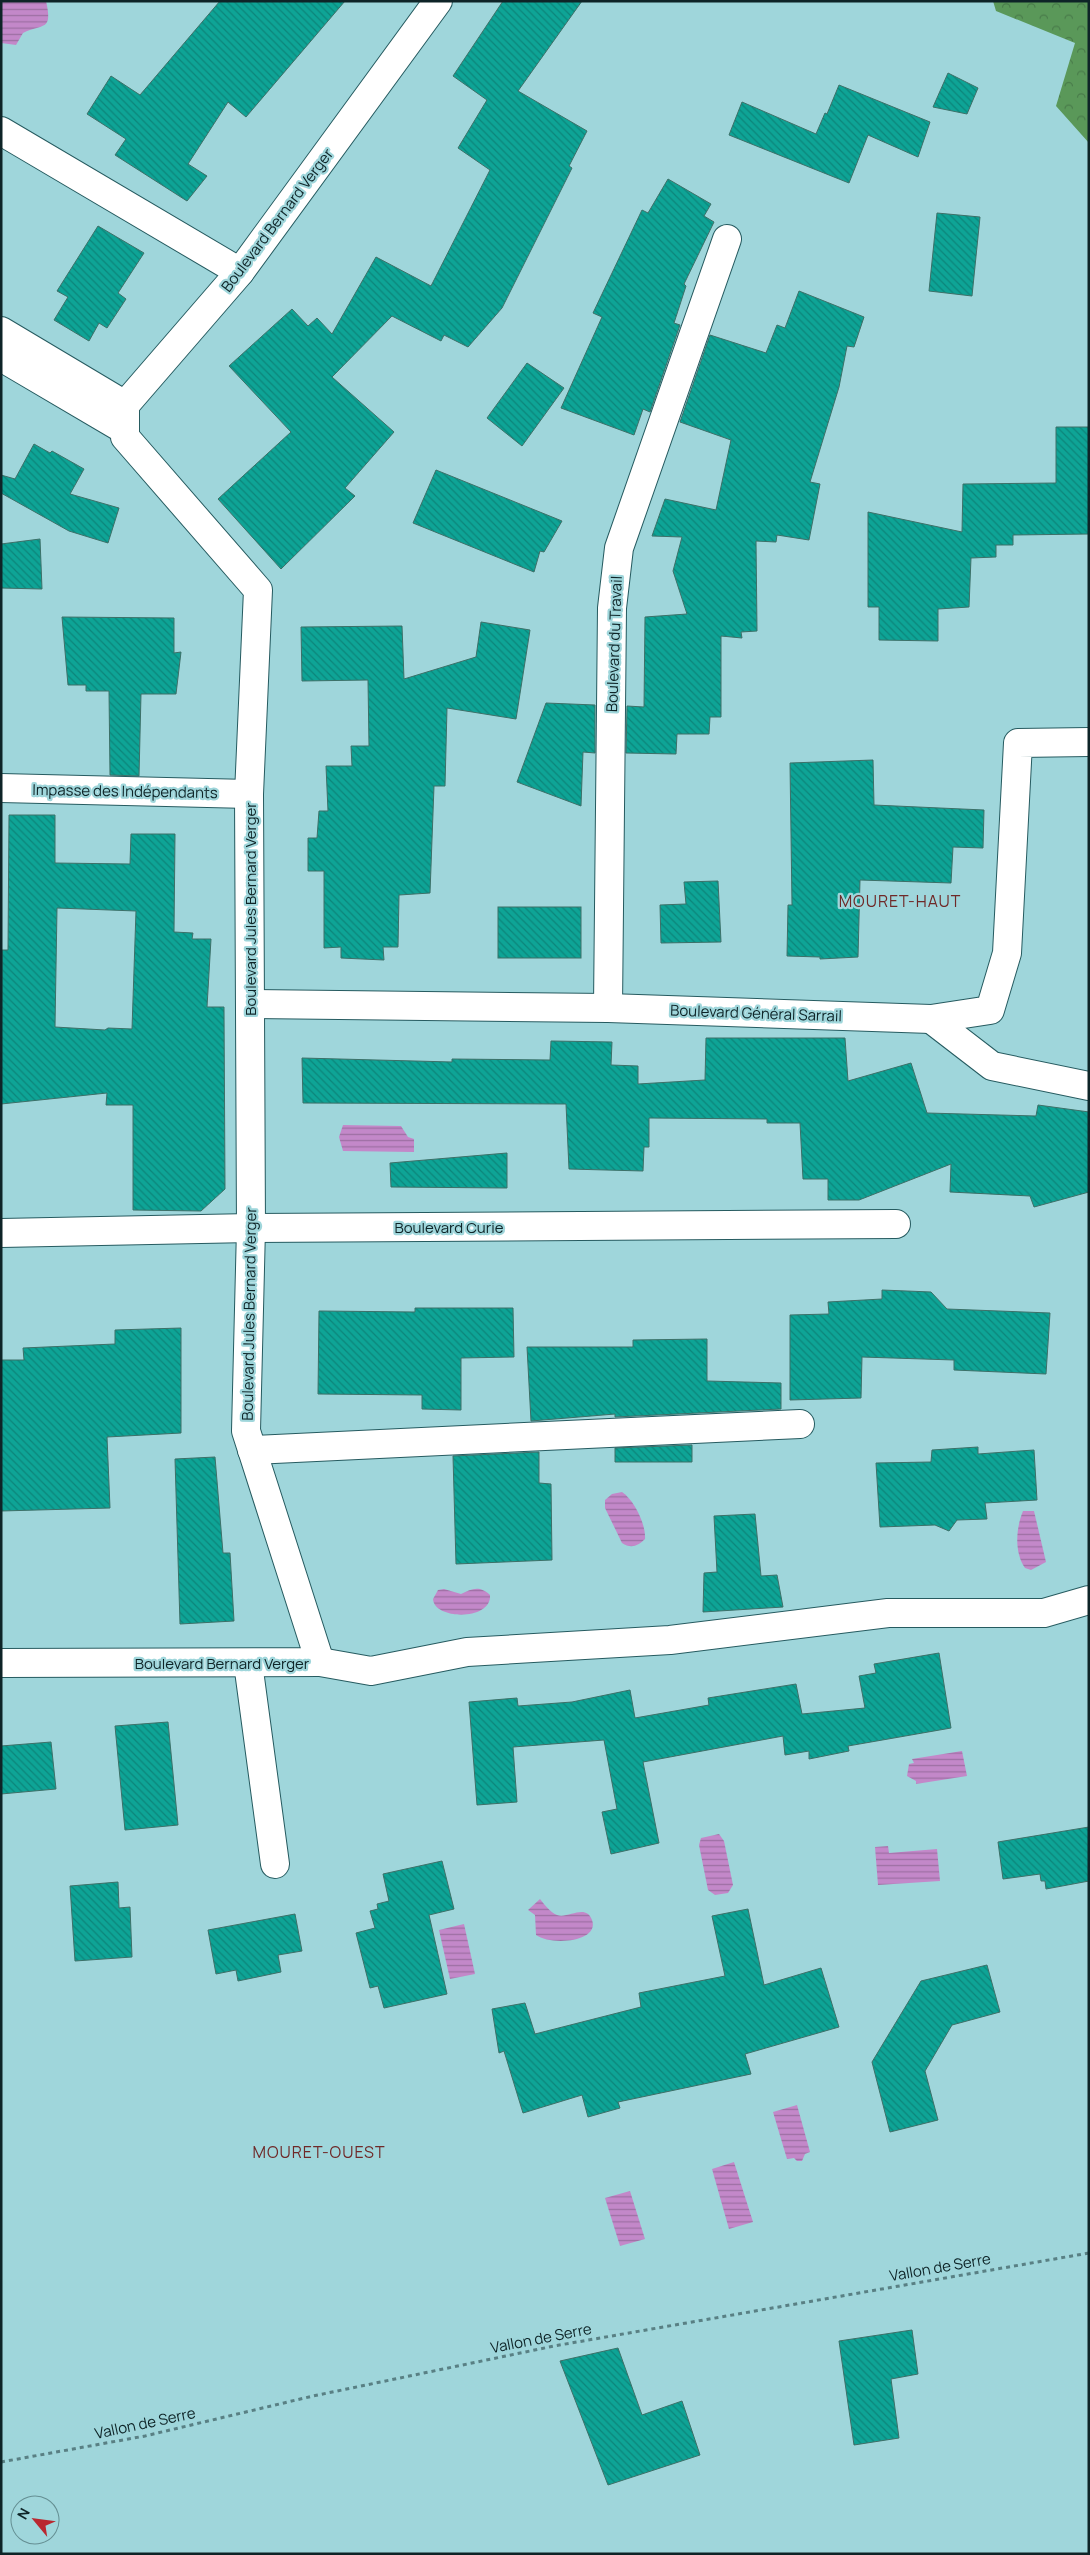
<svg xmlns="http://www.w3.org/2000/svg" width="1090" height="2555" viewBox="0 0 1090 2555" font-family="Manrope,sans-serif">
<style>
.forest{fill:url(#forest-crowns)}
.water{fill:url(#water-rules)}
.building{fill:url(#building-back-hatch);stroke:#3d7068;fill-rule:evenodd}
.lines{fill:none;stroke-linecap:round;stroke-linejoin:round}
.minor-casing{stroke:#265b60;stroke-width:30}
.path{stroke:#598084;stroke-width:3;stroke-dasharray:4 4;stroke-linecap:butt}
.minor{stroke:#fff;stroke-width:28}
.labels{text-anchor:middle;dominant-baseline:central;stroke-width:4.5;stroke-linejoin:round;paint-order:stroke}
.street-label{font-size:15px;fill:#0e2427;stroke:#9fd6db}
.neighbourhood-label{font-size:16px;letter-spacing:1px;fill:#6f2928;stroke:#9fd6db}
</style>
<defs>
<pattern id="forest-crowns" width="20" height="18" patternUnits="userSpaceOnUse" patternTransform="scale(1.25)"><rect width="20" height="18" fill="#5a9859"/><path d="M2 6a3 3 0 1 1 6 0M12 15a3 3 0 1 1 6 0" fill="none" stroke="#497c4a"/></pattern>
<pattern id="water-rules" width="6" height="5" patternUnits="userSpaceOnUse" patternTransform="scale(1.25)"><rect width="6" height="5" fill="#c388c9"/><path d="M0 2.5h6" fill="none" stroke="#9d6fa3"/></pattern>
<pattern id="building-back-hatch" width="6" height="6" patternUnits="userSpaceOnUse" patternTransform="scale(1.25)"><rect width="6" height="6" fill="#0ea496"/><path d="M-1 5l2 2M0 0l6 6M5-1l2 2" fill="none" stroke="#0c857a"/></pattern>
</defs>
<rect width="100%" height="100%" fill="#9fd6db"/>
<polygon class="forest" points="993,1 1089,1 1089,143 1056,106 1075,43 996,11"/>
<g class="water">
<path d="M5,1H46C53,32 43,23 23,33L16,45L1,43V3Z"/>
<polygon points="343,1125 401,1126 408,1137 414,1139 414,1152 343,1151 339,1137"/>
<path d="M622,1492C634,1500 646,1524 645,1539C638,1546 631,1549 622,1543L605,1508V1500L612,1494Z"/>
<path d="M1023,1511H1034L1046,1562L1031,1570L1025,1568C1014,1552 1016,1528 1023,1511Z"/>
<path d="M444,1589L461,1594C472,1589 479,1585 490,1595C492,1621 434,1620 433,1599L438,1590Z"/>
<polygon points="962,1751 967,1776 916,1784 916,1781 907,1776 909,1764 914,1763 912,1759"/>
<polygon points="719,1834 724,1841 733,1885 728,1893 715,1895 708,1890 699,1845 701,1838"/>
<polygon points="888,1846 889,1853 937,1849 940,1881 878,1885 875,1847"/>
<path d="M540,1899C544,1904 550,1912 557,1915C568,1919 586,1903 592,1920C600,1942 551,1946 536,1935L535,1915L528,1910Z"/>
<polygon points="464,1924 475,1974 450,1979 439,1930"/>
<polygon points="797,2105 810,2152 805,2154 802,2161 797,2161 794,2158 787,2159 773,2112"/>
<polygon points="734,2162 753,2222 729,2229 712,2169"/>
<polygon points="630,2191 645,2239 620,2246 605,2198"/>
</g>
<g class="building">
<polygon points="220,1 345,1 246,117 228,102 188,164 207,176 187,201 115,155 126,139 87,114 111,76 140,95"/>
<polygon points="503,1 582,1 518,91 587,131 569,166 572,168 502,308 468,347 444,335 441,341 392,316 332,377 394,432 345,488 355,496 281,569 218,499 291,432 229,366 292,309 308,326 317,318 332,334 376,257 431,286 490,170 458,148 487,100 453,76"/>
<polygon points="948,73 978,88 967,114 933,107"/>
<polygon points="839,85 930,122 918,157 868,135 849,183 729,135 742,102 816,134 825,113 827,114"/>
<polygon points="668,179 711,204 704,216 714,222 684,284 686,286 674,323 680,325 650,412 643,409 634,435 561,408 602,317 593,313 642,210 648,213"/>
<polygon points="937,213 980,217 972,296 929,291"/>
<polygon points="98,226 144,253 118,293 126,299 107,328 99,323 89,341 54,320 68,297 57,291"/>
<polygon points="799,291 864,317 854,347 847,346 839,387 810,482 820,484 809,540 777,535 776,542 756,541 757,631 741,632 742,638 721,636 721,717 710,717 709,734 677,734 676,754 626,753 627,706 644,707 645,617 687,614 673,571 682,537 652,536 665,499 716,510 731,440 680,422 710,335 766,353 777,325 785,328"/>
<polygon points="527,363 564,388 522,446 487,418"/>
<polygon points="1056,427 1089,427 1089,534 1013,535 1013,545 996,545 996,557 971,558 969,607 938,609 938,641 879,640 879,607 868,607 868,512 962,532 963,484 1056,483"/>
<polygon points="34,444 50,453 52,451 84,469 70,494 119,508 108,543 69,531 1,493 1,475 15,479"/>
<polygon points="436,470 562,521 544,552 540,551 534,572 413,523"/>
<polygon points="40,539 42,589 1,588 1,544"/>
<polygon points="62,617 174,618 174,653 181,652 176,694 141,694 139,776 110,775 109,691 86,691 86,685 68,685"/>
<polygon points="481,622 530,630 516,719 447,708 445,786 434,786 430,893 399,895 398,947 383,947 384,960 341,958 341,947 324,948 324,871 308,871 308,838 317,838 319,811 328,811 326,766 352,766 351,746 369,746 368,680 302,681 301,627 402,626 404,679 476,657"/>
<polygon points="546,703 595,705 595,753 583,752 581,806 517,782"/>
<polygon points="873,760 874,805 984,810 983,848 953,847 951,883 860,880 858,957 820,959 820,957 787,956 788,905 792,905 790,763"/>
<path d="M9,815H55V863L130,864L131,834H175L174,932L193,933L192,939H211L207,1007H224L225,1189L201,1211L133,1210V1105H106L107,1093L1,1104L2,950H8ZM57,908L136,911L132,1029L108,1028L105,1030L55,1027Z"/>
<polygon points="718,881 721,942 661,943 660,905 686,904 684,882"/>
<rect x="498" y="907" width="83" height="51"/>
<polygon points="706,1038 845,1038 848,1081 911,1063 927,1113 1036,1116 1038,1105 1089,1112 1089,1192 1034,1207 1030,1196 950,1192 951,1164 859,1200 828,1200 828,1179 803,1179 800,1123 767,1123 767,1119 649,1118 649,1147 644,1147 643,1171 569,1169 566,1104 303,1103 302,1058 452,1062 452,1059 550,1060 551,1041 612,1042 611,1065 638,1066 638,1084 705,1080"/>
<polygon points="507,1153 507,1188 391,1187 390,1163"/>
<polygon points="882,1290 931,1292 947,1309 1050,1313 1046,1374 954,1370 954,1360 862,1357 861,1398 790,1400 790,1315 829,1314 828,1302 882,1299"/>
<polygon points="415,1308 513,1308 514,1357 461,1358 461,1410 422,1409 422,1395 318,1394 319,1311 415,1312"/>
<polygon points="181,1328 181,1433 107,1437 110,1508 1,1511 1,1360 24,1360 23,1348 115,1344 115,1330"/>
<polygon points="707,1339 707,1381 781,1383 781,1409 615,1417 615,1414 531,1421 527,1347 633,1347 633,1340"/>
<polygon points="692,1445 692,1462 615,1462 615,1448"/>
<polygon points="978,1447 978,1454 1034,1450 1037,1500 985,1503 987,1519 957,1520 949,1531 935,1525 880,1527 876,1463 931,1462 932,1450"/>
<polygon points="539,1452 539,1483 551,1484 552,1560 456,1564 453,1456"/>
<polygon points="215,1457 223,1553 230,1553 234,1621 180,1624 175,1459"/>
<polygon points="755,1514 761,1576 777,1575 783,1607 703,1612 704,1573 717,1572 714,1516"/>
<polygon points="939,1653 951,1728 848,1746 849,1751 809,1759 809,1751 785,1755 783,1736 643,1762 659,1843 611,1854 602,1812 617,1809 604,1740 513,1747 517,1802 477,1805 469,1702 517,1698 518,1706 572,1702 630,1690 635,1718 709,1705 708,1698 796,1684 802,1714 865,1708 859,1676 876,1673 874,1664"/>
<polygon points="168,1722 178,1825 125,1830 115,1726"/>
<polygon points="51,1742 56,1789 1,1794 1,1746"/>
<polygon points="1089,1827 1089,1881 1046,1889 1045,1881 1041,1881 1040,1874 1003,1879 998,1842"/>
<polygon points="442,1861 454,1909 429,1915 447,1994 384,2008 378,1986 370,1988 356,1933 375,1928 370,1911 378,1909 377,1904 389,1901 383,1874"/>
<polygon points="118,1882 119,1908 130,1907 132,1957 75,1961 70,1886"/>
<polygon points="748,1909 764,1985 821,1968 839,2027 745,2054 751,2074 618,2102 620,2108 588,2117 582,2095 523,2113 504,2051 499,2053 492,2009 525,2003 535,2034 641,2007 639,1993 725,1976 712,1916"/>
<polygon points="295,1914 302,1951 278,1955 281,1972 238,1981 236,1970 216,1974 208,1930"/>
<polygon points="987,1965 1000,2012 952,2025 925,2071 938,2120 890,2132 872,2062 921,1981"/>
<polygon points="912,2330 918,2374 891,2379 899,2438 854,2445 839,2341"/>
<polygon points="618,2348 642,2415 682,2401 700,2455 608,2485 560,2361"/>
</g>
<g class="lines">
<g class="minor-casing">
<g id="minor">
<polyline points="1,131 240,272"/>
<polyline points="1,331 125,405"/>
<polyline points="1,357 125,430"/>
<polyline points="1,788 249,794"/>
<polyline points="250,1004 608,1008 931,1019 990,1010 1007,953 1018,743 1089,742"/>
<polyline points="608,1008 612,608 619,548 727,239"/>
<polyline points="931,1019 992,1066 1089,1086"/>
<polyline points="1,1233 251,1228 896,1224"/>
<polyline points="252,1450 800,1424"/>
<polyline points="320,1662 371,1671 467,1652 670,1640 888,1613 1044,1613 1089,1600"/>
<polyline points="1,1663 320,1662 246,1431 251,1228 249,794 258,590 125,437 125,405 240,272 438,1"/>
<polyline points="248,1663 275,1864"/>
</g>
</g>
<polyline class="path" points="1,2462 145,2436 313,2396 554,2346 1089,2253"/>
<use href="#minor" class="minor"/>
</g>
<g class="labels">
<g class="street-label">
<text transform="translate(277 220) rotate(-53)">Boulevard Bernard Verger</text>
<text transform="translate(614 644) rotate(-88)">Boulevard du Travail</text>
<text transform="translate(125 791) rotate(1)">Impasse des Indépendants</text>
<text transform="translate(250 909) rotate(-90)">Boulevard Jules Bernard Verger</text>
<text transform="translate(756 1013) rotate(2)">Boulevard Général Sarrail</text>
<text x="449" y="1227">Boulevard Curie</text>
<text transform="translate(249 1314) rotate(-89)">Boulevard Jules Bernard Verger</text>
<text x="222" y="1663">Boulevard Bernard Verger</text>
<text transform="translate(940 2267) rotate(-10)">Vallon de Serre</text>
<text transform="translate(541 2338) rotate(-11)">Vallon de Serre</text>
<text transform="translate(145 2423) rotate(-12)">Vallon de Serre</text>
</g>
<g class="neighbourhood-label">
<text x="900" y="901">MOURET-HAUT</text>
<text x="319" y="2152">MOURET-OUEST</text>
</g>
</g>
<rect width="1090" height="2555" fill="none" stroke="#0e2427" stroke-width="5"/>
<g transform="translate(35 2520) rotate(299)"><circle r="24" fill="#9fd6db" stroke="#658f93"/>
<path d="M0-4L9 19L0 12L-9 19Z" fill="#b92830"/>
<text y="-8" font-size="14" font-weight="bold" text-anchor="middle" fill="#0e2427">N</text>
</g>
</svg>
